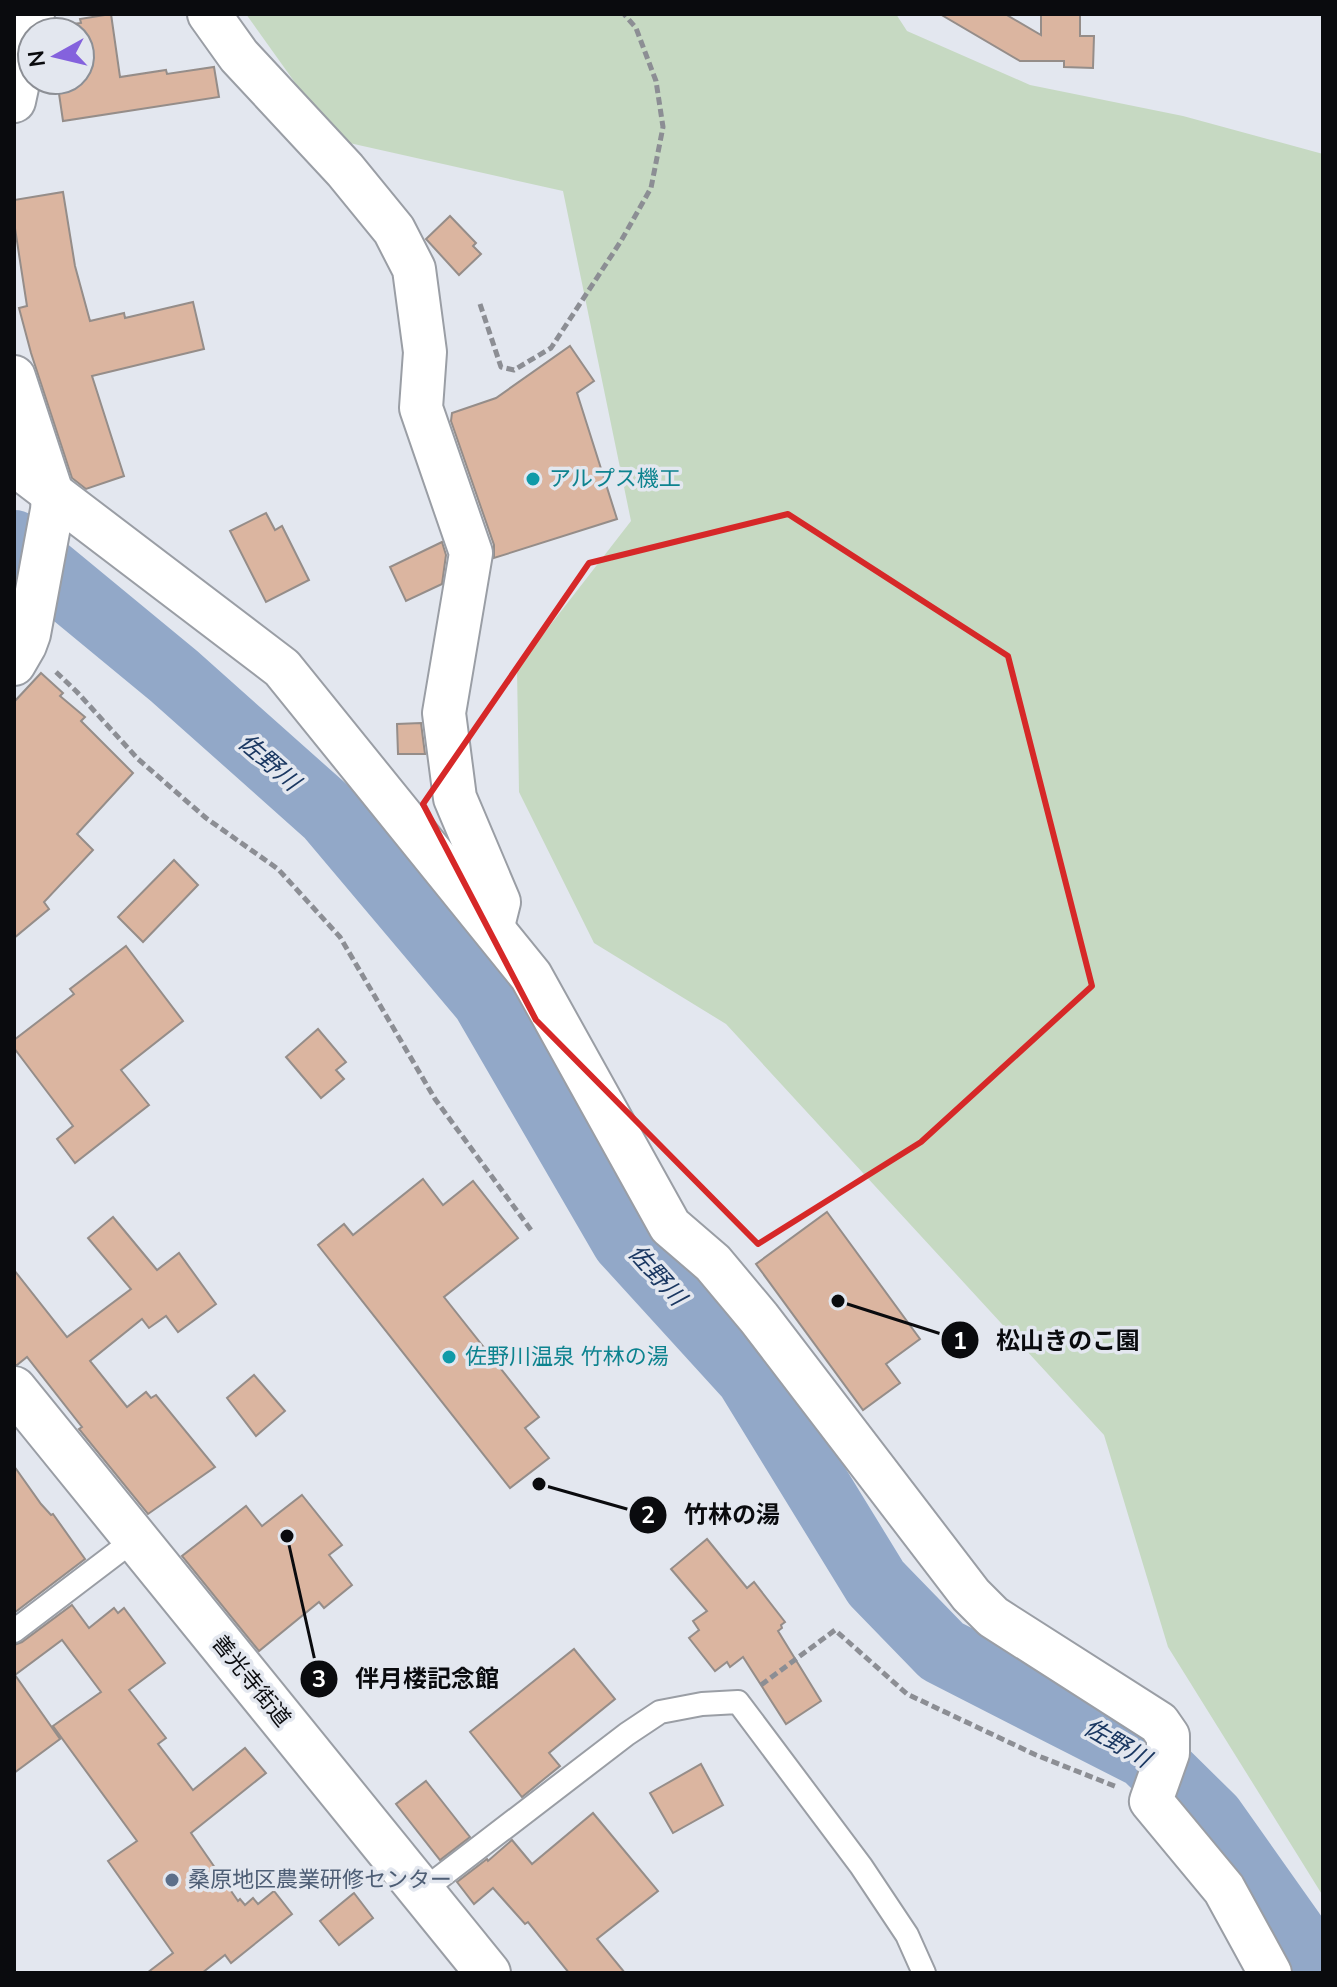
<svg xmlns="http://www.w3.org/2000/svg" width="1337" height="1987" viewBox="0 0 1337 1987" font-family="'Nunito Sans','Noto Sans JP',sans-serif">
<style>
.green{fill:#c6d9c2}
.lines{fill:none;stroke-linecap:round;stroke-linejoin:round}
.river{stroke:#92a8c8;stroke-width:68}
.building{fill:#dbb5a0;stroke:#958d89;stroke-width:2}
.service-casing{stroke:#9a9ea5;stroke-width:26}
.minor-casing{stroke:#9a9ea5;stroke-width:46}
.tertiary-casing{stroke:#9a9ea5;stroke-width:48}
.path{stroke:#8c8e94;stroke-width:5;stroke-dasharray:8 4;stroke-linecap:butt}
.service{stroke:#fff;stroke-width:22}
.minor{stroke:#fff;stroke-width:42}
.tertiary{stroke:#fff;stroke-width:44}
.marked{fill:none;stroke:#d62828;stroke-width:6;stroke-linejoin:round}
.culture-dot{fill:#0f9aa8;stroke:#e3e7ef;stroke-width:3}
.service-dot{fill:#5c6f8a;stroke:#e3e7ef;stroke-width:3}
.labels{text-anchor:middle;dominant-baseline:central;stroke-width:7;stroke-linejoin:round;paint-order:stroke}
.culture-label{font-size:22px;fill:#0d838f;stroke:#e3e7ef;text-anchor:start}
.street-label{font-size:22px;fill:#0a0b0e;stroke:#e3e7ef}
.service-label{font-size:22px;fill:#4e5e75;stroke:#e3e7ef;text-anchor:start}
.water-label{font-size:24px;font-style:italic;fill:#1b3862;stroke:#e3e7ef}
.leader{fill:none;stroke:#0a0b0e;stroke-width:3}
.callout-dot{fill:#0a0b0e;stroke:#e3e7ef;stroke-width:3}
.mark-label{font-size:24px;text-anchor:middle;font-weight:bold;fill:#fff}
.callout-label{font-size:24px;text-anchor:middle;font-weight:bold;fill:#0a0b0e;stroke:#e3e7ef;stroke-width:7;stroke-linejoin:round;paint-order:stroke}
</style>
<rect width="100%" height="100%" fill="#e3e7ef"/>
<polygon class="green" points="246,14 896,14 907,31 1030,85 1183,116 1323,154 1323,1896 1168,1647 1104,1435 726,1024 594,943 519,792 517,668 631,521 563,191 336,140"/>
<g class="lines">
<polyline class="river" points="14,544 174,676 329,814 485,999 625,1240 749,1376 876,1583 942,1651 1146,1755 1211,1819 1320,1973"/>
</g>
<g class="building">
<polygon points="111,14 120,77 166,70 167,74 214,67 219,97 63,121 57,80 80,80 80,32 54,32 55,26 81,23 80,19"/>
<polygon points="940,14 1005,14 1041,35 1041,14 1080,14 1080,36 1094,36 1093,68 1064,67 1064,61 1020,61"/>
<polygon points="63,192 75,266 90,321 124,313 125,318 193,302 204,349 92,376 124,476 86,489 72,478 31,353 19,308 27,306 14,222 14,200"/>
<polygon points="450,216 476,243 473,246 481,254 459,275 426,239"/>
<polygon points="570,346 594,381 577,393 617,519 494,558 494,545 451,421 452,413 496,398"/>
<polygon points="266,513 275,530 282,526 309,580 266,602 230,531"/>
<polygon points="442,542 446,555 442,584 406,601 390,567"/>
<polygon points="41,673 63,693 60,696 85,717 81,721 133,773 77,834 93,850 44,902 49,909 14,938 14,702"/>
<polygon points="421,723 425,754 398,754 397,724"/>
<polygon points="174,860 198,885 143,942 118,917"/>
<polygon points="126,946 183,1021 121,1070 149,1105 75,1163 57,1139 73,1126 14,1048 14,1040 74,994 70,989"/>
<polygon points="318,1029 346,1062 336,1070 344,1079 321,1098 286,1057"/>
<polygon points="423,1179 443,1205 473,1181 518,1238 444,1297 539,1417 525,1428 549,1458 510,1488 318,1245 344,1224 353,1235"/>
<polygon points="827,1212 920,1339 886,1364 900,1383 863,1410 756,1264"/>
<polygon points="113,1217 157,1270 179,1253 216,1304 178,1332 166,1316 149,1328 142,1319 90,1361 127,1407 146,1392 151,1398 156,1395 215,1467 148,1514 79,1429 82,1427 27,1357 17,1365 14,1365 14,1270 67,1337 131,1289 88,1238"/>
<polygon points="254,1375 285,1411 256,1436 227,1398"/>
<polygon points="14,1466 41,1504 51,1515 53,1514 85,1559 14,1613"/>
<polygon points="302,1495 342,1545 329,1555 352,1585 324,1608 319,1602 259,1651 182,1556 246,1506 262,1526"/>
<polygon points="707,1539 747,1588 754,1582 785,1622 781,1625 782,1628 778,1631 821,1701 786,1724 743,1657 730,1667 727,1662 715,1671 689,1638 699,1630 693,1621 707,1611 671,1569"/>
<polygon points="72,1605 89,1628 114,1608 118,1613 124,1608 165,1663 129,1690 166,1738 158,1744 193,1790 245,1748 266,1773 191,1833 238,1901 240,1899 245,1905 253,1898 258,1904 274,1891 292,1914 231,1963 225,1955 202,1973 147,1973 173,1953 108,1861 137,1841 53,1726 101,1692 62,1640 15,1675 60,1739 14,1773 14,1645 22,1642"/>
<polygon points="574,1649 615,1699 549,1753 560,1766 522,1797 470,1732"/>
<polygon points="701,1764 723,1805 673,1833 650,1793"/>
<polygon points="426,1781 470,1837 440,1860 396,1804"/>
<polygon points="593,1813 658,1891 597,1939 625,1973 569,1973 528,1922 525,1924 493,1888 474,1904 457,1882 487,1859 488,1861 512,1840 532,1864"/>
<polygon points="354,1893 373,1918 339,1945 320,1921"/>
</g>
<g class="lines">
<g class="service-casing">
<g id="service">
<polyline points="14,1631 135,1539"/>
<polyline points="421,1892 627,1734 660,1712 702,1704 738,1702 861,1866 907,1935 924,1973"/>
</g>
</g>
<g class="minor-casing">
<g id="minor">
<polyline points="209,14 239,56 345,170 394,230 414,269 425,352 421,408 471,553 444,713 455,798 499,902 493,926"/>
<polyline points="14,101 33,14"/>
<polyline points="14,377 53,496 52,510 29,634 25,645 14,664"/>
<polyline points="14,464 282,668 531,976 670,1226 713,1263 759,1318 971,1595 993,1617 1159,1723 1168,1736 1168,1753 1151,1801 1224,1889 1270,1973"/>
</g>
</g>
<g class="tertiary-casing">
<polyline id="tertiary" points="14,1389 488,1973"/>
</g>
<g class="path">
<polyline points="480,304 501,367 514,370 551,348 621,241 651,188 663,127 656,81 636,28 624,14"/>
<polyline points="56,672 77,692 138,759 206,818 278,869 340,937 435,1099 531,1230"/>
<polyline points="761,1685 835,1630 907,1694 1036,1755 1117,1787"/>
</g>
<use href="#service" class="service"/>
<use href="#minor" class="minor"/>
<use href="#tertiary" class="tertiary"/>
</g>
<path class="marked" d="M788,514L1008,656L1092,986L921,1142L758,1244L536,1020L423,804L589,563Z"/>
<g class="culture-dot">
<circle cx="533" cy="479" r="8"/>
<circle cx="449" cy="1357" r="8"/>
</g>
<circle class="service-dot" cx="172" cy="1880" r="8"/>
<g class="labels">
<g class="culture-label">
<text x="549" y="479">アルプス機工</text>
<text x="465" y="1357">佐野川温泉 竹林の湯</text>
</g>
<g class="street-label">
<text transform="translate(251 1681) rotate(51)">善光寺街道</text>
</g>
<g class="service-label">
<text x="188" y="1880">桑原地区農業研修センター</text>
</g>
<g class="water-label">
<text transform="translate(269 762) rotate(41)">佐野川</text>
<text transform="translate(657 1275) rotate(48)">佐野川</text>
<text transform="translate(1117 1743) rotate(30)">佐野川</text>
</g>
</g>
<path class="leader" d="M838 1301L960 1340M539 1484L648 1515M287 1536L319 1679"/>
<g class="callout-dot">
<circle cx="838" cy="1301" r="8"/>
<circle cx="539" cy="1484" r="8"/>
<circle cx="287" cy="1536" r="8"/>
<circle cx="960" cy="1340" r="20"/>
<circle cx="648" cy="1515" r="20"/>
<circle cx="319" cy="1679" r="20"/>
</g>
<g class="mark-label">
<text x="960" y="1349">1</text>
<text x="648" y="1523">2</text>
<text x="319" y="1687">3</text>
</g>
<g class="callout-label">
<text x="1068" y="1349">松山きのこ園</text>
<text x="732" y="1523">竹林の湯</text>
<text x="427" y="1687">伴月楼記念館</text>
</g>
<rect width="1337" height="1987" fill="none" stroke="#0a0b0e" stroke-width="32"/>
<g transform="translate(56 56) rotate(262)"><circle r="38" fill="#e3e7ef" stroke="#8c8f95" stroke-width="2"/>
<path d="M0-6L14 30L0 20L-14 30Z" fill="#8462dd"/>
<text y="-12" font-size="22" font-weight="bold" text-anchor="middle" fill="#0a0b0e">N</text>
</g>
</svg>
